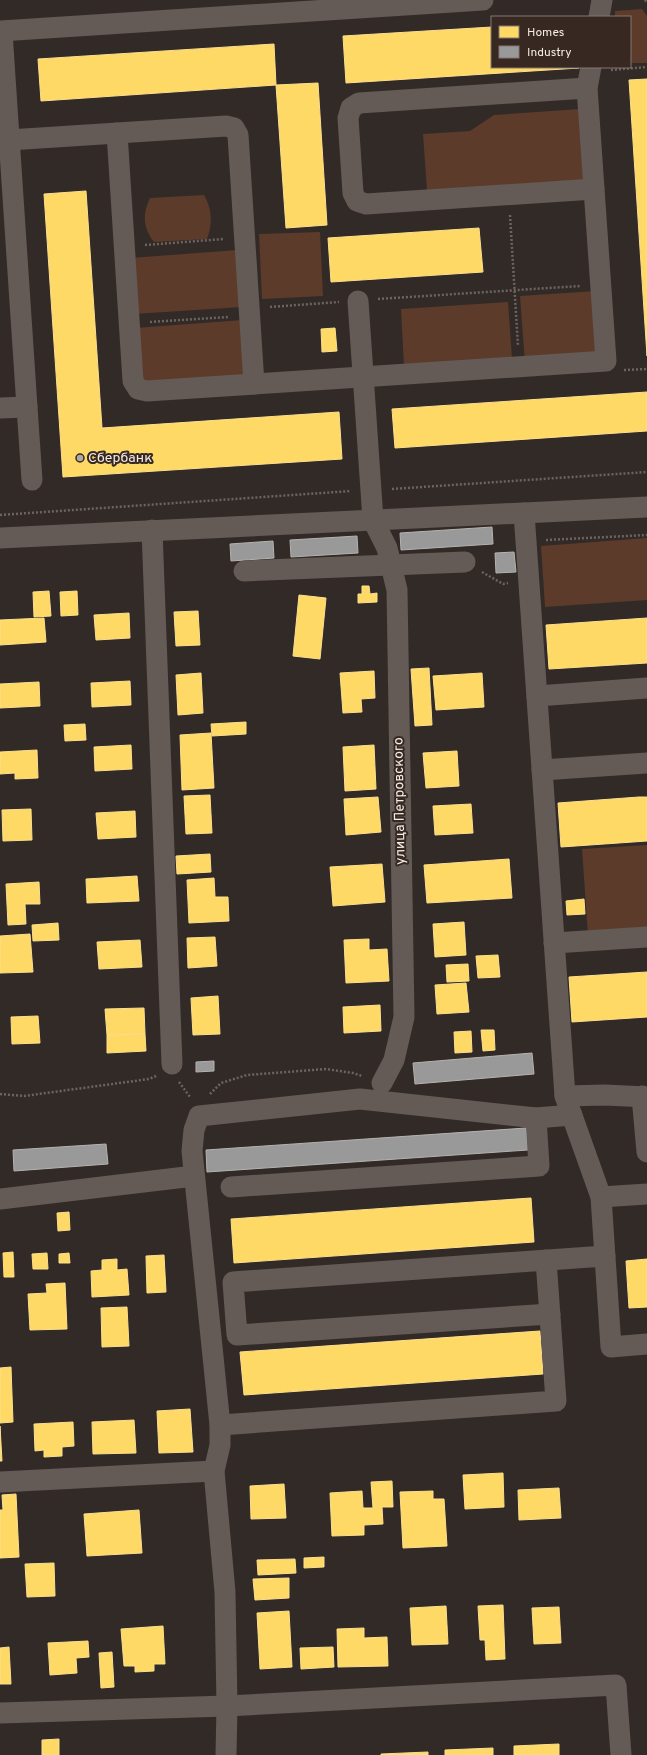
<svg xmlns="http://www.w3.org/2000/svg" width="647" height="1755" viewBox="0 0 647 1755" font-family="Overpass,sans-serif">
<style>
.green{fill:#5c3b2b}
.homes{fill:#ffd966;stroke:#fcdf8d}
.industry{fill:#999;stroke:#b5b2b0}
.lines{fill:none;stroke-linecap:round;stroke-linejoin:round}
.path{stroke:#6c6460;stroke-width:2.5;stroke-dasharray:2 2;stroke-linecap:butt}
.minor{stroke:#645a56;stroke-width:21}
.poi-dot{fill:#b1a8a4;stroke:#372922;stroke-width:1.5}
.labels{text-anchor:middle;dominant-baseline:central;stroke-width:4;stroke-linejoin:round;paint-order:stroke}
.poi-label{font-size:14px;fill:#f5ece7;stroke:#372922;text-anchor:start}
.street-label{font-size:14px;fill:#f5ece7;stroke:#372922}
</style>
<rect width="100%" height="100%" fill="#322a27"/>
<g class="green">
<polygon points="642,9 647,16 647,63 630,63 630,17 615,17 615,11"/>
<polygon points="580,109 585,180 427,190 423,134 470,131 494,115"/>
<path d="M204,195C212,209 213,223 207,239L154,242C143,228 142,214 150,198Z"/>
<polygon points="320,232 323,296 262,299 259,234"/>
<polygon points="238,250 242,307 134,314 130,258"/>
<polygon points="596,291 601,357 525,363 520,296"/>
<polygon points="508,302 512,359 404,366 401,309"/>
<polygon points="243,320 247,377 139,384 135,328"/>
<polygon points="647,538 647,600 545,607 541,546"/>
<polygon points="647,845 647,932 588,935 582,849"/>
</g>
<g class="homes">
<polygon points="492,27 492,67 579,68 346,83 343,36"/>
<polygon points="274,44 276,85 41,101 38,59"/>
<polygon points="647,79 647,356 629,80"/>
<polygon points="318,83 327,225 286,228 276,85"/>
<polygon points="86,191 102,428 339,412 342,459 63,477 44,194"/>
<polygon points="479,228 483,272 331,282 328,238"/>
<polygon points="335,328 337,351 322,352 321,329"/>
<polygon points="647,392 647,431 395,448 392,409"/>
<polygon points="362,586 369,586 370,594 377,593 377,602 358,603 358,594 362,594"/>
<polygon points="49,591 51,616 34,617 33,592"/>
<polygon points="77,591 78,615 61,616 60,592"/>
<polygon points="299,595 326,598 320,659 293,656"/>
<polygon points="198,611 200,645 176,646 174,612"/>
<polygon points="129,613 130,638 96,640 94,615"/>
<polygon points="44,618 46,642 0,645 0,620"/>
<polygon points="647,618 647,663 549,669 546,625"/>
<polygon points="429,668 432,725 415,726 411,669"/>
<polygon points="374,671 375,698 361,699 362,712 343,713 340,673"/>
<polygon points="201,673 203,713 178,715 176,675"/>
<polygon points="482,673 484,707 436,710 433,676"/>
<polygon points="130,681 131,705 92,707 91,683"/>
<polygon points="39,682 40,706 0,708 0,684"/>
<polygon points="246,722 246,734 212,736 211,724"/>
<polygon points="85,724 86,740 65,741 64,725"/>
<polygon points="211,733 214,788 182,790 180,735"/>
<polygon points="131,745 132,769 95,771 94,747"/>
<polygon points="374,745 376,789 345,791 343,747"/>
<polygon points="37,750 38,778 15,779 15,773 0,774 0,752"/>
<polygon points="457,751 459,786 426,788 423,753"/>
<polygon points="210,795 212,833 186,834 184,796"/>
<polygon points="378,797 381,832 346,835 344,799"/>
<polygon points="639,797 647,797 647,841 561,847 558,803"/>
<polygon points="471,804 473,833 435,835 433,806"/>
<polygon points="31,809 32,840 3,841 2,810"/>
<polygon points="135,811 136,837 98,839 96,813"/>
<polygon points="210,854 211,872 177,874 176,856"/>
<polygon points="509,859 512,898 427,903 424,865"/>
<polygon points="382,864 385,902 333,906 330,867"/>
<polygon points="137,876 139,901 87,903 86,879"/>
<polygon points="214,878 215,897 228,897 229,921 189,923 187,880"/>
<polygon points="39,882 40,904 25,904 26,924 8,925 6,884"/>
<polygon points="584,899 585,914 567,915 566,901"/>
<polygon points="464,922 466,955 435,957 433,924"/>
<polygon points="58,923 59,940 33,941 32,925"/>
<polygon points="30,934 33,972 0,973 0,936"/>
<polygon points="215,937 217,966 188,968 187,938"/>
<polygon points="369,939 369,950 387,949 389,981 346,983 344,940"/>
<polygon points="140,940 142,967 99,969 97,942"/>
<polygon points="498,955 500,977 478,978 476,956"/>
<polygon points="468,964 469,981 447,982 446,965"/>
<polygon points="647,972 647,1017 572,1022 569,977"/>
<polygon points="466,983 469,1012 437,1014 435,985"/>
<polygon points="218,996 220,1034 193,1035 191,998"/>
<polygon points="380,1005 381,1031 344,1033 343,1007"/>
<polygon points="144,1008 145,1034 107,1035 105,1009"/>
<polygon points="38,1016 40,1043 12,1044 11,1017"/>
<polygon points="481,1030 494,1030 495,1050 483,1051"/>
<polygon points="471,1031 472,1052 455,1053 454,1032"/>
<polygon points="145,1034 146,1051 107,1053 107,1035"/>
<polygon points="531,1198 534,1242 234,1263 231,1219"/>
<polygon points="69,1212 70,1230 58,1231 57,1213"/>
<polygon points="13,1252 14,1277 4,1277 3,1253"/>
<polygon points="47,1253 48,1269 33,1269 32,1254"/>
<polygon points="69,1253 70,1263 59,1263 59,1254"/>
<polygon points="164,1255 166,1292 147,1293 146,1256"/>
<polygon points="117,1259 117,1270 127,1269 129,1295 92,1297 91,1271 102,1270 102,1260"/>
<polygon points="647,1259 647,1307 629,1308 626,1261"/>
<polygon points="65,1283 67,1329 30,1330 28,1294 47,1293 46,1284"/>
<polygon points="127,1307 129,1346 102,1347 101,1308"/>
<polygon points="540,1331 543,1374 244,1395 240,1352"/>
<polygon points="11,1367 13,1422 0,1423 0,1368"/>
<polygon points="190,1409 193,1452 159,1453 157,1411"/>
<polygon points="134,1420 136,1453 93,1454 92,1422"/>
<polygon points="73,1422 74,1446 62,1447 62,1456 44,1457 44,1450 35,1451 34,1424"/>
<polygon points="0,1426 2,1461 0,1461"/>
<polygon points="503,1473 504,1507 465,1509 463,1475"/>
<polygon points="392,1481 393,1507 382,1507 383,1524 364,1525 364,1535 332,1536 330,1493 362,1491 363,1508 373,1508 371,1482"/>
<polygon points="284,1484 286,1518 251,1519 250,1486"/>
<polygon points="559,1488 561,1518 519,1520 518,1490"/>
<polygon points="433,1491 433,1499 444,1499 447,1546 403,1548 400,1492"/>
<polygon points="16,1494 19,1557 0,1558 0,1510 3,1510 2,1495"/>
<polygon points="139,1510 142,1553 87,1556 84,1514"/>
<polygon points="324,1557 324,1567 304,1568 304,1558"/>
<polygon points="295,1559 296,1573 258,1575 257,1560"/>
<polygon points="54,1563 55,1596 27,1597 25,1564"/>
<polygon points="289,1578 289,1598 255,1600 253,1579"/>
<polygon points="503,1605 505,1659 486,1660 485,1640 480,1640 478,1606"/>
<polygon points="446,1606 448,1644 412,1645 410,1608"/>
<polygon points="559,1607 561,1643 534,1644 532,1608"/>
<polygon points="289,1611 292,1667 260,1669 257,1613"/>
<polygon points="163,1626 165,1664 154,1664 154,1671 135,1672 135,1666 124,1666 121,1629"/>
<polygon points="364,1628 364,1638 387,1637 388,1666 338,1667 337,1629"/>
<polygon points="88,1641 89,1657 76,1658 77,1673 50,1675 48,1643"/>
<polygon points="9,1647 11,1684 0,1684 0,1648"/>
<polygon points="333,1647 334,1667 301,1669 300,1648"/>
<polygon points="112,1652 114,1687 101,1688 99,1653"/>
<polygon points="59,1739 59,1755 42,1755 42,1740"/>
<polygon points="559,1744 559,1755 514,1755 514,1746"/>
<polygon points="493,1748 493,1755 445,1755 445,1750"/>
<polygon points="428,1752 428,1755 381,1755 381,1754"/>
</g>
<g class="industry">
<polygon points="492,527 493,544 401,550 400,533"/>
<polygon points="357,536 358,553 291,557 290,540"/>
<polygon points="273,541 274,558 231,561 230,544"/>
<polygon points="514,552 516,572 496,573 495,553"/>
<polygon points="532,1053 534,1074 415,1084 413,1063"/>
<polygon points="214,1061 214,1071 196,1072 196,1062"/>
<polygon points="526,1128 528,1150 207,1172 206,1150"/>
<polygon points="106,1144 108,1164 14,1171 13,1150"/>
</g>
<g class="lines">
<g class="path">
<polyline points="645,0 647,3"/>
<polyline points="611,70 647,67"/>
<polyline points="510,215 518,346"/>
<polyline points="145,245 224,239"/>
<polyline points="378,299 580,286"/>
<polyline points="270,307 339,302"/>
<polyline points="150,322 229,317"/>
<polyline points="624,370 647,369"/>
<polyline points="392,489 647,472"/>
<polyline points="0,515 351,491"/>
<polyline points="546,540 647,535"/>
<polyline points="482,572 503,584 508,583"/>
<polyline points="179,1082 190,1097"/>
<polyline points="0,1094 24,1096 149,1079 156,1076"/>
<polyline points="210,1094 221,1083 247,1075 326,1069 353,1073 362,1076"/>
</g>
<g class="minor">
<polyline points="599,17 602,0"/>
<polyline points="0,31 483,0"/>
<polyline points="587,88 359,103 351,108 348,118 353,193 357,201 366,204 594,189"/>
<polyline points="117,133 133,381 138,389 147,391 606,361 587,88 591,67"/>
<polyline points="9,140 226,126 234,128 238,135 254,384"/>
<polyline points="358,301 373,520 387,548 397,590 404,1017 394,1060 382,1083"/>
<polyline points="27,407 32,480"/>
<polyline points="0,408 27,407 2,32"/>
<polyline points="524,513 565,1096 601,1197 611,1347 647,1344"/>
<polyline points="152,530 172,1064"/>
<polyline points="0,538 647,507"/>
<polyline points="244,571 465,562"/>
<polyline points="537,696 647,688"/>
<polyline points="542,770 647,763"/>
<polyline points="554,943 647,937"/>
<polyline points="565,1096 605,1095 647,1097"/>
<polyline points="642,1096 647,1152"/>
<polyline points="231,1187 539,1166 536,1118"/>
<polyline points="601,1197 647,1194"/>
<polyline points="0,1199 194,1176"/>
<polyline points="550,1314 237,1335 233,1282 605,1256"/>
<polyline points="220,1425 556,1401 546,1260"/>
<polyline points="0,1482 214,1471"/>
<polyline points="0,1713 227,1706 616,1685 621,1755"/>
<polyline points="226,1755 227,1706 225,1592 214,1471 220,1445 220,1425 192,1151 194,1130 199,1116 360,1099 536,1118 572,1115"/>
</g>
</g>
<circle class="poi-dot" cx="80" cy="458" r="4"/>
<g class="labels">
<g class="poi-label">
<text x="88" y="458">Сбербанк</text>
</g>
<g class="street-label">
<text transform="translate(400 801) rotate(-91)">улица Петровского</text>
</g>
</g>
<rect x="491" y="16" width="140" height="52" fill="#372922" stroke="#837771"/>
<rect x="499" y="26" width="20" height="12" fill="#ffd966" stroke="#837771"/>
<text x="527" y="36" font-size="12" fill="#f5ece7">Homes</text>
<rect x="499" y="46" width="20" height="12" fill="#999999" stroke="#837771"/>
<text x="527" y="56" font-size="12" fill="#f5ece7">Industry</text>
</svg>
